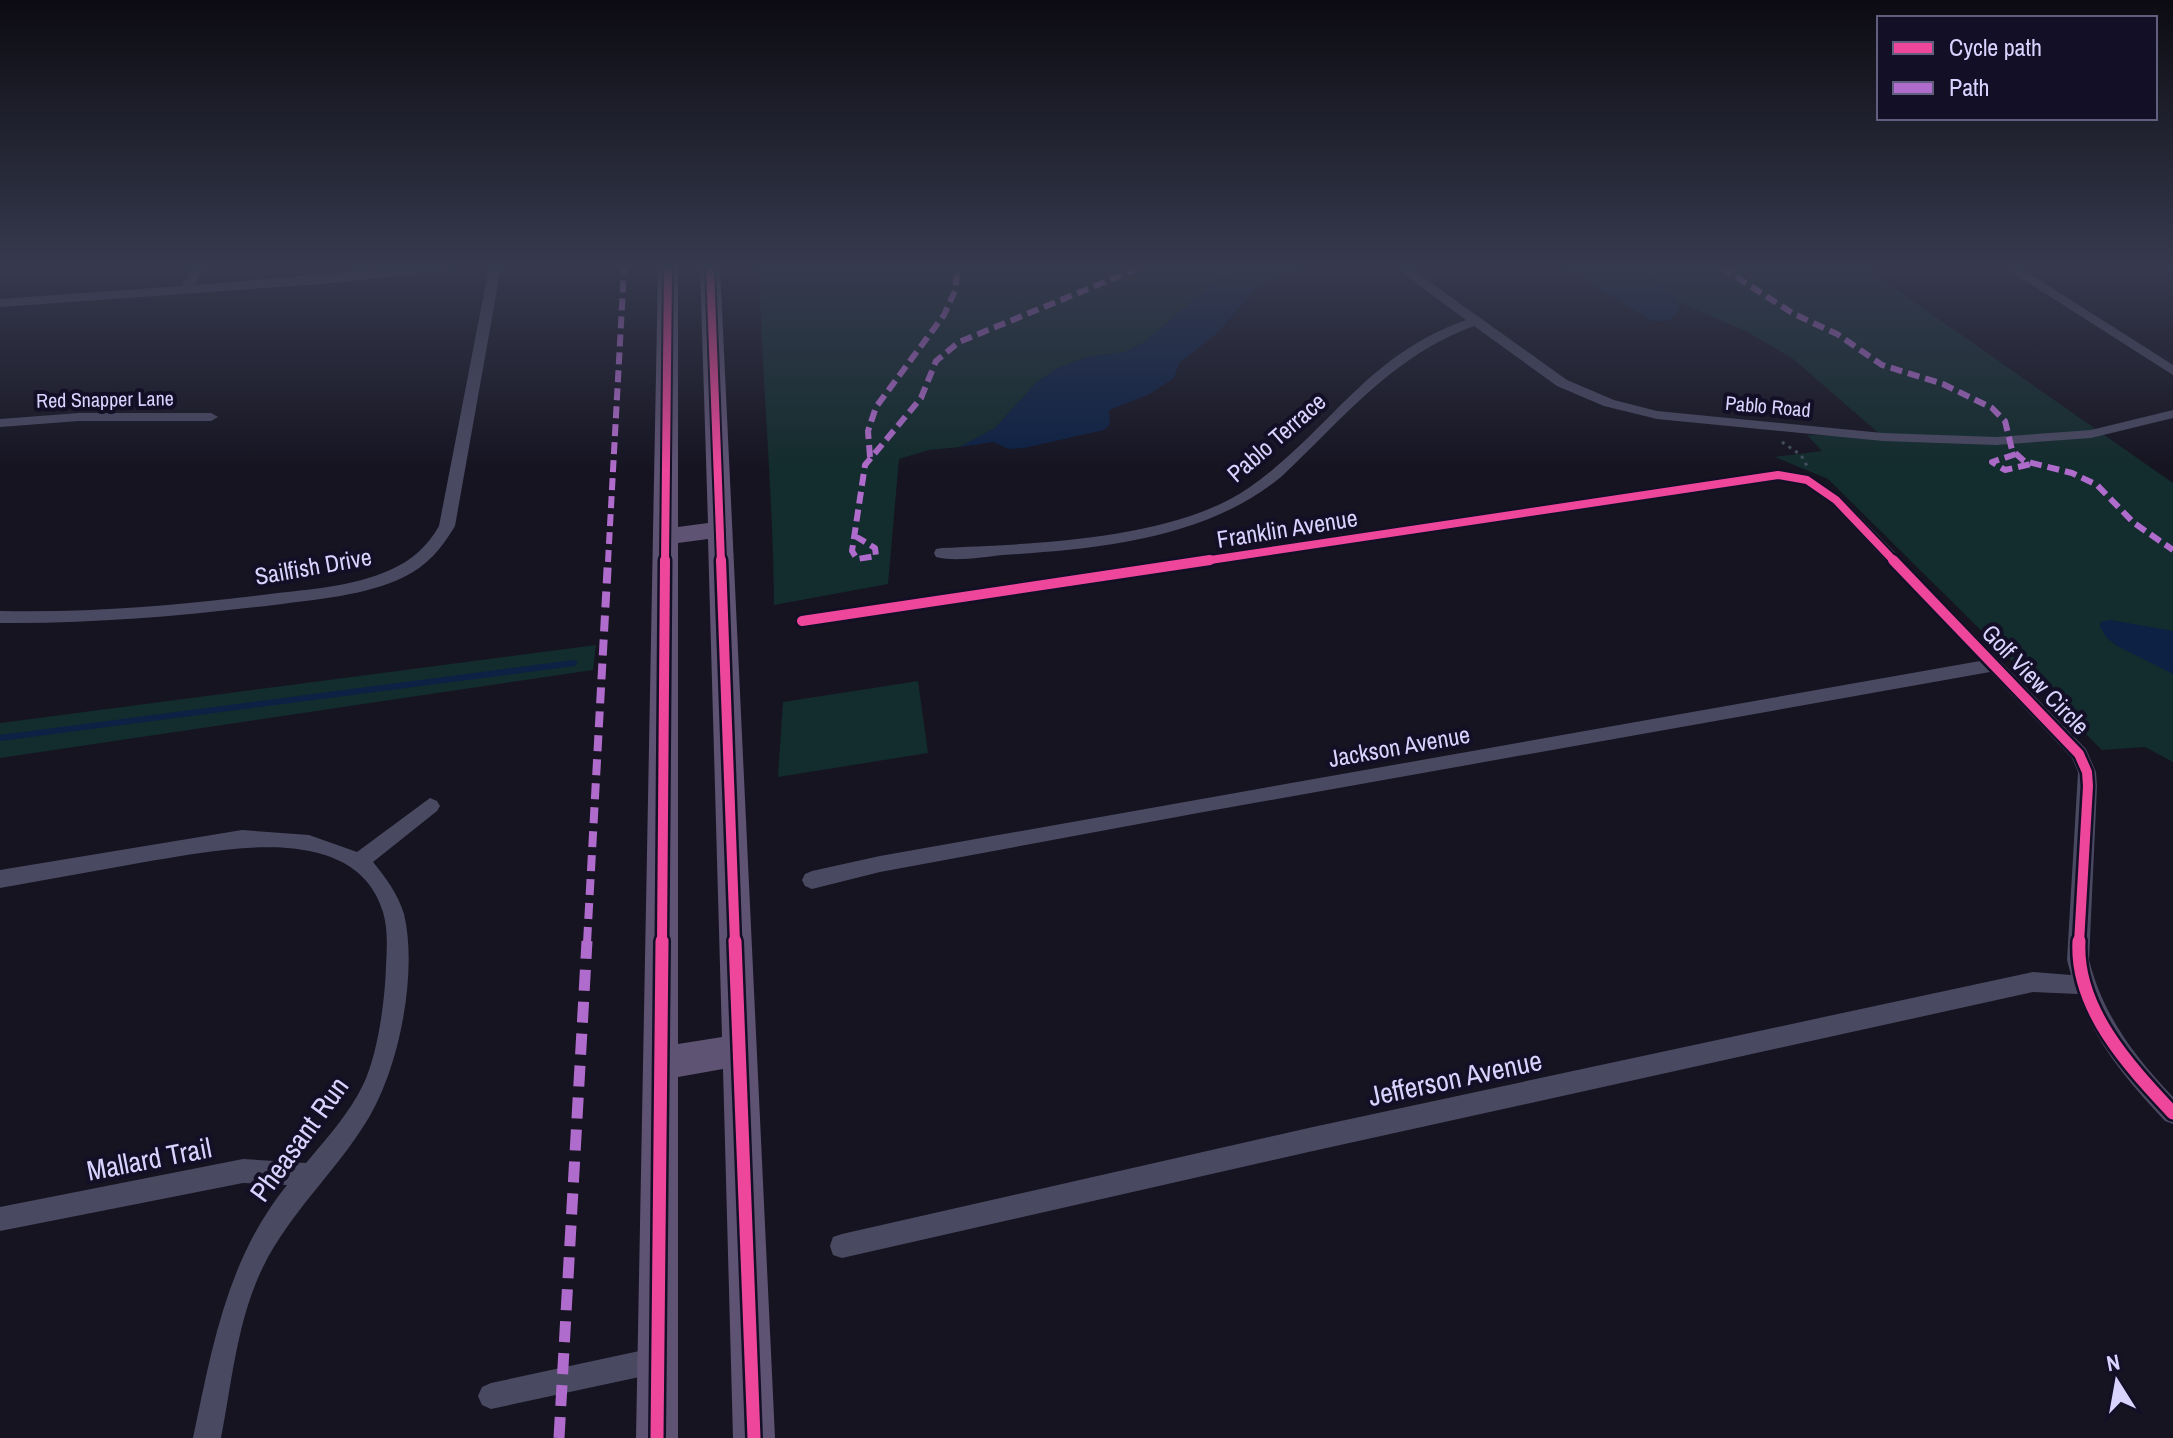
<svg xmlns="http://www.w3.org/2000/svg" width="2173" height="1438" viewBox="0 0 2173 1438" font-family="'Archivo Narrow',sans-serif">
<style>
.green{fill:#132c2d}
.water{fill:#0d2144}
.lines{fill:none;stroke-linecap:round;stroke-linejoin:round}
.stream{stroke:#0d2144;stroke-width:6}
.path{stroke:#44505f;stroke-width:3;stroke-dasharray:3 5;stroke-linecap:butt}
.minor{fill:#4a4962;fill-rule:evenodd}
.primary{fill:#5e5373;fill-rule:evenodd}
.quiet-far2{stroke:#b06ccc;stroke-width:6;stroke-dasharray:12 6;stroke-linecap:butt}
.quiet-far1{stroke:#b06ccc;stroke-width:8;stroke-dasharray:16 8;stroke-linecap:butt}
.quiet{stroke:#b06ccc;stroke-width:11;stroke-dasharray:21 11;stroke-linecap:butt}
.cycleway-far2-casing{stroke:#130f26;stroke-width:12}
.cycleway-far1-casing{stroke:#130f26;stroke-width:15}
.cycleway-casing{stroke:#130f26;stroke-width:18}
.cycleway-far2{stroke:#ed469a;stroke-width:8}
.cycleway-far1{stroke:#ed469a;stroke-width:10}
.cycleway{stroke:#ed469a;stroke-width:13}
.labels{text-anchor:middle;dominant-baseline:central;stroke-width:8;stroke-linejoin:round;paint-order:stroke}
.far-street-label{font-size:20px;fill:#d9d4ff;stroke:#130f26}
.street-label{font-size:24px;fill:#d9d4ff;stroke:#130f26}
.near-street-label{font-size:28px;fill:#d9d4ff;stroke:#130f26}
</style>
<rect width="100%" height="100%" fill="#161421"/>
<g class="green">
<path d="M759,267H1238L1214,282L1143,343L1124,352L1087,357L1058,368L1037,382L995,428L960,447L929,450L899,459L888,584L774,605C773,492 762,380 759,267Z"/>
<path d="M1562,267H1864L2173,483V762L2145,747L2102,750L1828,479L1775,457L1822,451L1807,435L1882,436L1792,358L1747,332L1679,302C1680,319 1668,321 1652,321Z"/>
<polygon points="596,645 593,670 0,758 0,723"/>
<polygon points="918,681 928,753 778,777 783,702"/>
</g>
<g class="water">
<polygon points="1238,267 1306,267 1268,282 1253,293 1216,334 1179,363 1174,378 1148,395 1109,410 1110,424 1104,430 1024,448 1009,449 993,442 960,447 995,428 1037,382 1058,368 1087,357 1124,352 1143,343 1214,282"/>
<polygon points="1562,267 1639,267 1675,296 1680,310 1668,321 1652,321"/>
<polygon points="2110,620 2173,631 2173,674 2117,646 2107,638 2100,627 2101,622"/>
</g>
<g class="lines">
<polyline class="stream" points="0,738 574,663"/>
<polyline class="path" points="1782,442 1801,455 1807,466"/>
<g class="minor">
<polygon points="193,267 205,267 195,285 408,267 454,267 448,271 322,284 0,307 0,299 182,286"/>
<path d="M489,267H501L455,526C442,548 427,566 404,577C364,596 318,599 274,605C182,616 92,624 0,623V611C91,613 180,605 270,594C310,589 352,587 390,570C411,561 428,546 439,526Z"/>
<path d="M1394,267H1409L1567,380L1614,400L1657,411L1883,433L1996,437L2091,430L2173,410V418L2091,438L1996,445L1883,441L1657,419L1604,406L1557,386L1474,326C1393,355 1342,420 1281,477C1206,539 1098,549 1003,555C983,557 956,562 936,557L934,553L936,549L942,548C1032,544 1175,540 1250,487C1331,430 1365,356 1466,320Z"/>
<polygon points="2004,267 2019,267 2173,365 2173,375"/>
<polygon points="79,413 211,413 218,417 211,421 79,421 0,427 0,419"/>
<path d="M1778,470L1812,477L1841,497L2086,749L2096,772L2097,786L2089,960C2103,1015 2134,1056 2173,1097V1124L2165,1121C2129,1083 2096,1044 2078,994L2033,992L1313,1151L842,1258L833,1255L830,1246L833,1237L842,1234L1313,1127L2033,972L2071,975L2067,960L2078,772L2072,758L1990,672L1198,813L880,872L812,889L805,886L802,880L805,874L812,871L880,856L1980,661L1831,503L1803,484L1778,480L802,627L794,621L802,615Z"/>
<path d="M430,798L437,801L440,806L437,811L373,862C386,878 398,894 404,914C418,973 399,1068 368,1119C336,1172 290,1212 263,1267C237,1320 232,1382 221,1438H193C212,1348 227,1259 287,1185L243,1183L0,1231V1207L243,1159L306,1163C326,1139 349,1114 363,1085C378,1054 385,1000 386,966C387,948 388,929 383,912C356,821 223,849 156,860C104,869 52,879 0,888V870L242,830L309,835L357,852Z"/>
<polygon points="658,1347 667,1351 671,1360 667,1369 658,1373 491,1409 482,1405 478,1396 482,1387 491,1383"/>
</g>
<path class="primary" d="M658,267H678V527L708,523L700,267H720L775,1438H733L723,1069L678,1077V1438H636ZM708,539L722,1037L678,1044V543Z"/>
<g class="quiet-far2">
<polyline points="1721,267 1794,314 1837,334 1882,365 1943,384 1992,408 2005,421 2012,450 2024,461 2072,473 2097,485 2134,523 2173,550"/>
<polyline points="2016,454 1992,462 2005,470 2031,464"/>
<polyline points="870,457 868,431 876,407 944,315 955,291 958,267"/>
<polyline points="855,536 875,548 876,556 857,559 852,551 865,465 921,398 936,361 959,342 1141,267"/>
<polyline points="608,562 624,269 627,267"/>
</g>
<polyline class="quiet-far1" points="587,943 608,560"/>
<polyline class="quiet" points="559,1438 587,941"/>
<g class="cycleway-far2-casing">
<g id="cycleway-far2">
<polyline points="710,267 721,562"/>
<polyline points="665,562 668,267"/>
<polyline points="1197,562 1778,475 1807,480 1836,500 1895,562"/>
</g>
</g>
<g class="cycleway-far1-casing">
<g id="cycleway-far1">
<polyline points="721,560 735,943"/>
<polyline points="1893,560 2079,754 2087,772 2088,786 2079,943"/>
<polyline points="802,621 1210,560"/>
<polyline points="662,943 665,560"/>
</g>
</g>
<g class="cycleway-casing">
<g id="cycleway">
<polyline points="735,941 754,1438"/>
<path d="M2079,941C2075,1009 2130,1067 2173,1113"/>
<polyline points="657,1438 662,941"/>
</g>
</g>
<use href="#cycleway-far2" class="cycleway-far2"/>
<use href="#cycleway-far1" class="cycleway-far1"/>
<use href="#cycleway" class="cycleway"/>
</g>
<linearGradient id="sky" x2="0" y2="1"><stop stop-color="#0c0b12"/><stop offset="0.57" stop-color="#363a4e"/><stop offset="1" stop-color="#363a4e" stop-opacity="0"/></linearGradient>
<rect width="2173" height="469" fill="url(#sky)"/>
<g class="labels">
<g class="far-street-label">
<text transform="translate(105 399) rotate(-1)">Red Snapper Lane</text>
<text transform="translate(1768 406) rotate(5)">Pablo Road</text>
</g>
<g class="street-label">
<text transform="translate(1276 437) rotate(-41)">Pablo Terrace</text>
<text transform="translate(1287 528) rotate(-9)">Franklin Avenue</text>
<text transform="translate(313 566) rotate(-10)">Sailfish Drive</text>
<text transform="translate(2036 679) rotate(46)">Golf View Circle</text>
<text transform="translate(1399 746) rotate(-10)">Jackson Avenue</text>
</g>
<g class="near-street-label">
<text transform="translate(1455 1078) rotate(-12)">Jefferson Avenue</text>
<text transform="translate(299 1139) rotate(-54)">Pheasant Run</text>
<text transform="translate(149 1159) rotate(-11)">Mallard Trail</text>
</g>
</g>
<rect x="1877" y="16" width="280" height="104" fill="#130f26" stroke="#625e7d" stroke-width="2"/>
<rect x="1893" y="42" width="40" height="12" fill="#ed469a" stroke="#625e7d" stroke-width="2"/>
<text x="1949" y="56" font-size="24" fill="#d9d4ff">Cycle path</text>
<rect x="1893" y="82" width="40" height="12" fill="#b06ccc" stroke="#625e7d" stroke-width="2"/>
<text x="1949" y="96" font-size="24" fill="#d9d4ff">Path</text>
<g transform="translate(2117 1382) rotate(349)" stroke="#130f26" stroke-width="6" paint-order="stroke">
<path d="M0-6L14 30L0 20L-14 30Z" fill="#d9d4ff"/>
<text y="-12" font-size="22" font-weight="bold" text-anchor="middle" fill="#d9d4ff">N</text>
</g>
</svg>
